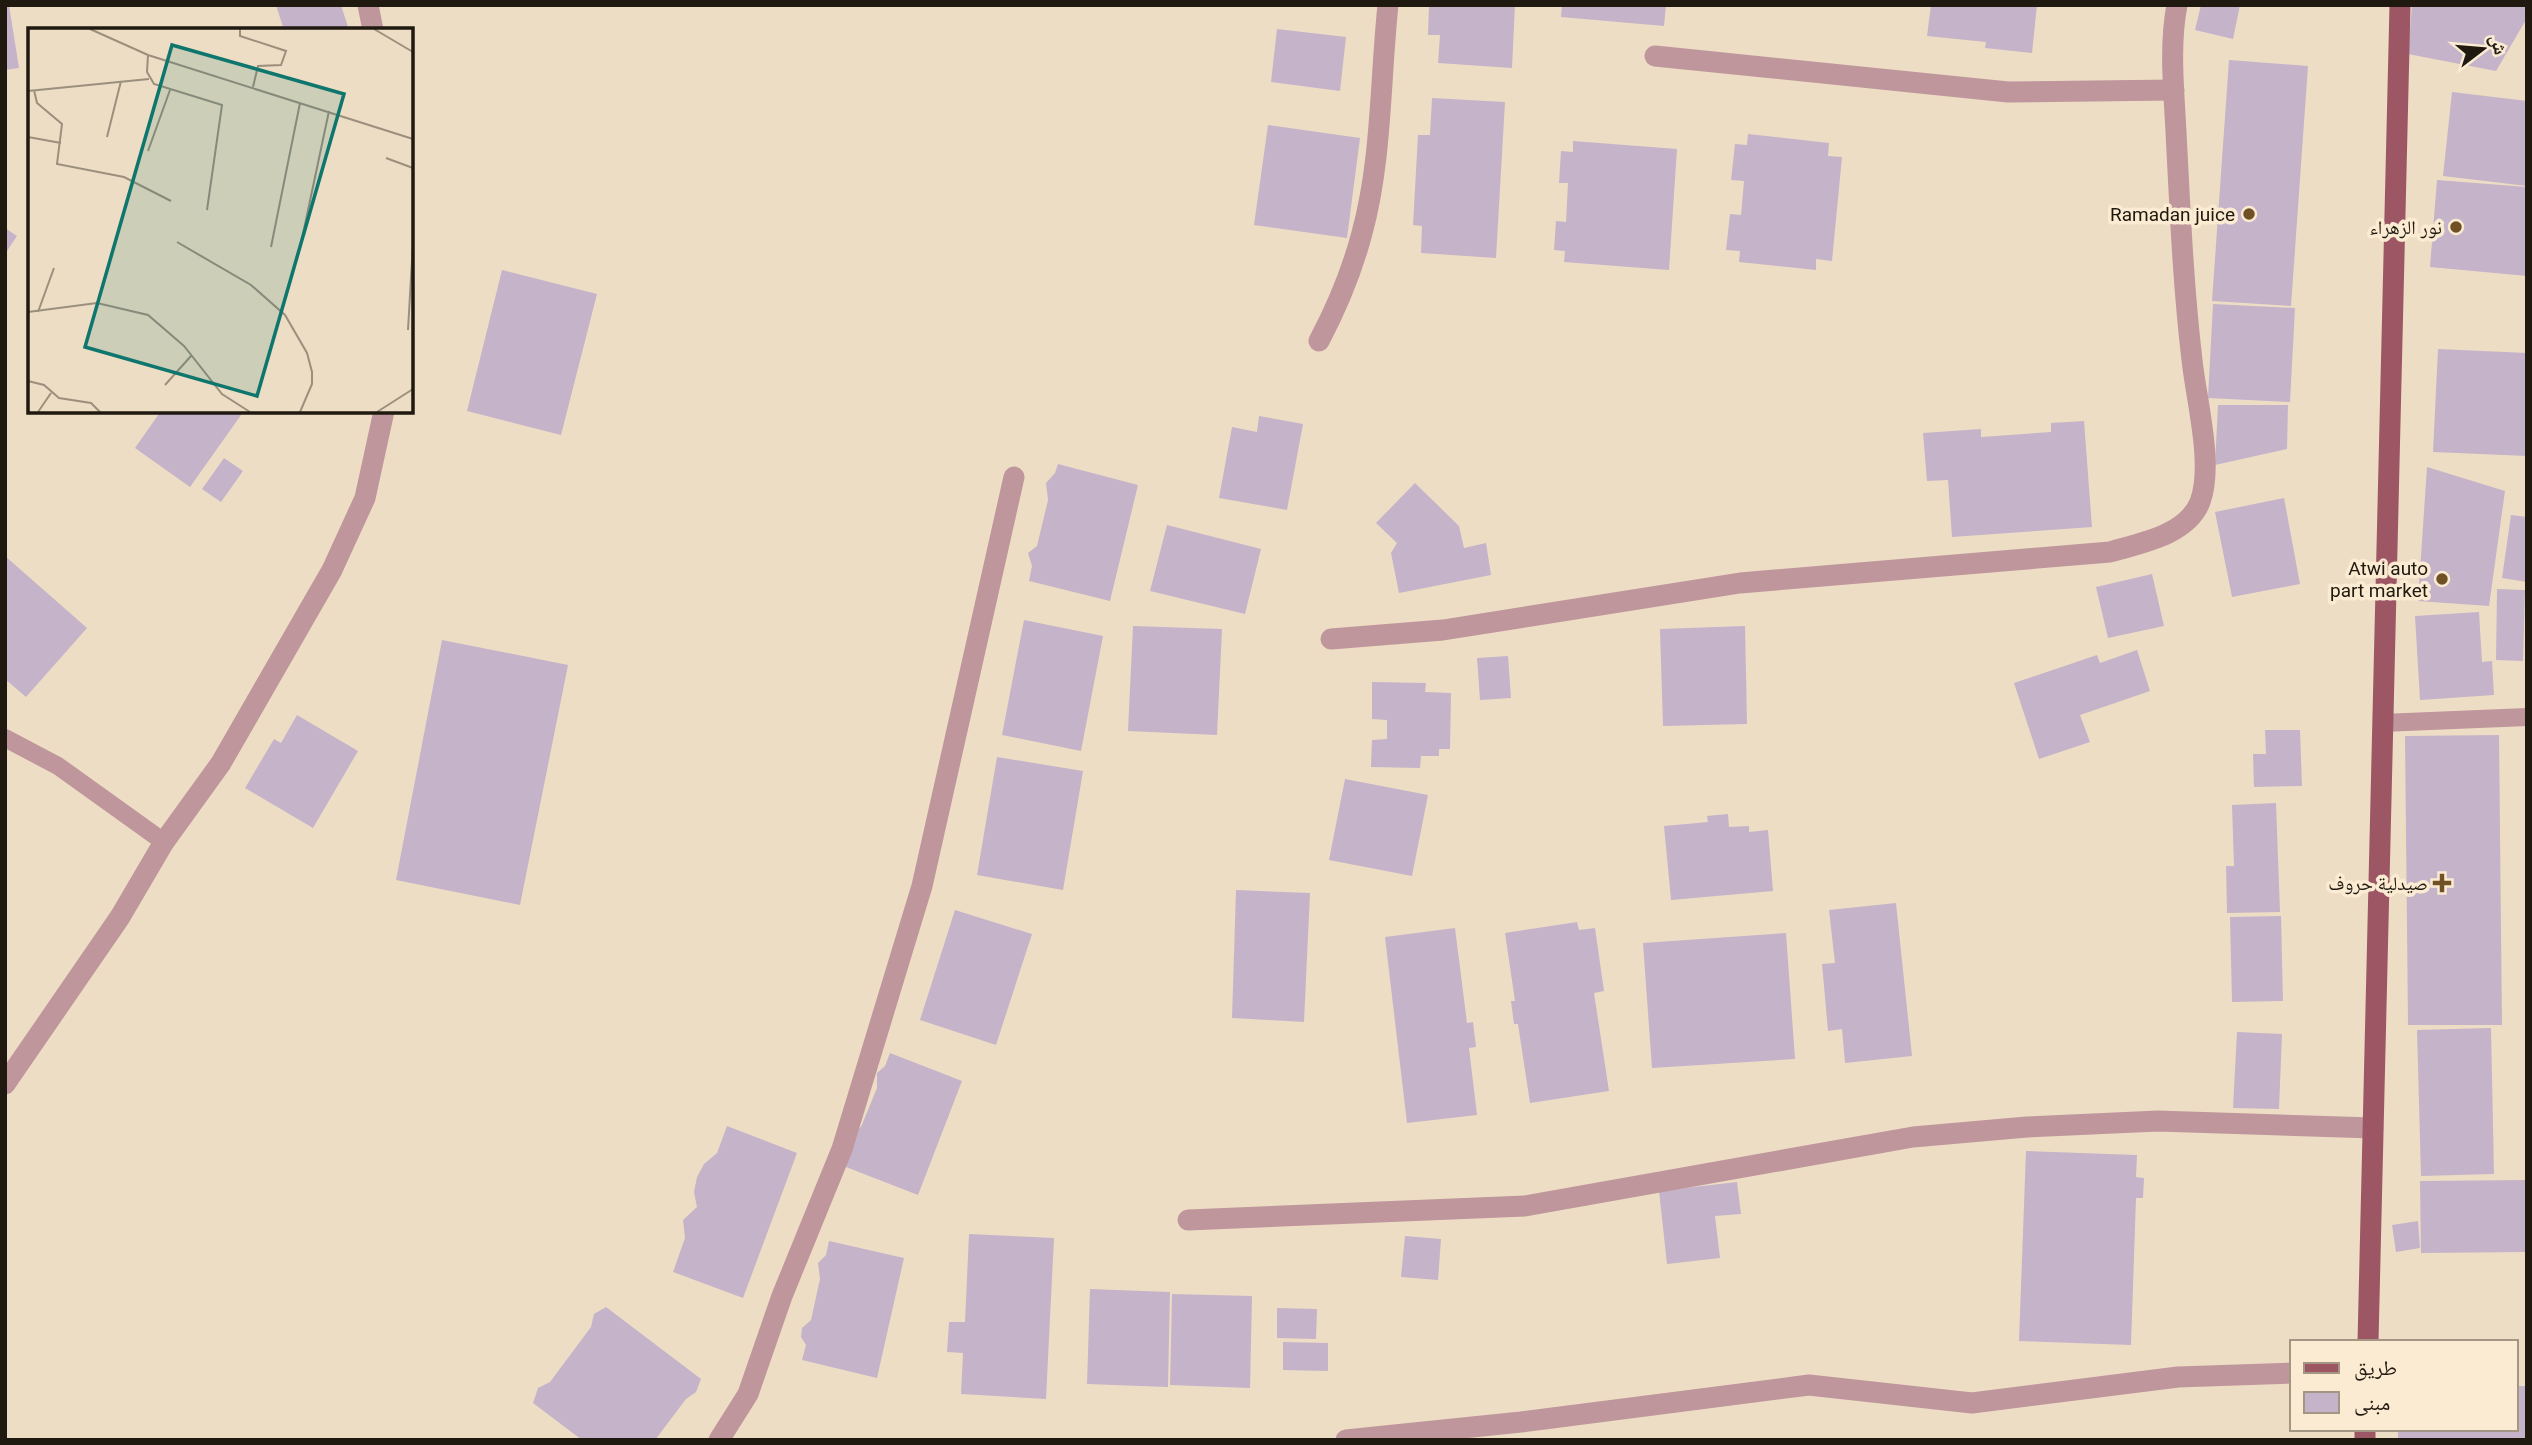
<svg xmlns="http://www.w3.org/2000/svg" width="2532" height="1445" viewBox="0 0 2532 1445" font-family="Roboto,'Noto Naskh Arabic',sans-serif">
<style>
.building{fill:#c5b3c9}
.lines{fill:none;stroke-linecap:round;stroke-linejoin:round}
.service{stroke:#bf969c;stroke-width:18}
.minor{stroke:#bf969c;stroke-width:21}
.primary{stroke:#9d5764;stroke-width:21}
.poi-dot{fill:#705126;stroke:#fbebd2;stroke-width:2.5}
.labels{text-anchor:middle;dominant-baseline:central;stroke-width:7;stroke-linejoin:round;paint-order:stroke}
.poi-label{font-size:19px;fill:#1f1910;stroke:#fbebd2;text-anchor:end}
.inset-road{fill:none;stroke:#9b8f7d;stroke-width:2}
.view{fill:#0f766e;fill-opacity:0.15;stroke:#0f766e;stroke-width:3.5}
.inset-edge{fill:none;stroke:#1f1910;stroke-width:3.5}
</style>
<rect width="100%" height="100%" fill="#eeddc5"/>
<g class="building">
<polygon points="5,5 9,5 19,68 5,70"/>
<polygon points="276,5 341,5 349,30 284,30"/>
<polygon points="1429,5 1515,5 1512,68 1438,63 1440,35 1428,35"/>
<polygon points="1562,5 1666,5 1664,26 1561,17"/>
<polygon points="1931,5 2037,5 2032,53 1985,48 1986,42 1927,36"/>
<polygon points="2201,5 2240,5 2233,39 2195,30"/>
<polygon points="2412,5 2527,5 2527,18 2496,71 2408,54"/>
<polygon points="1277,29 1346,37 1340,91 1271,82"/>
<polygon points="2229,60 2308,66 2291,306 2212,301"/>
<polygon points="2452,92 2527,101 2527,186 2443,176"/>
<polygon points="1432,98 1505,102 1496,258 1421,253 1422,226 1413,225 1418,135 1430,135"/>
<polygon points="1268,125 1360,138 1347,238 1254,225"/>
<polygon points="1748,134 1829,143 1828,156 1842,157 1832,261 1816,259 1816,270 1739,262 1740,251 1726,250 1730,214 1741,215 1744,181 1731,180 1735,144 1747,145"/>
<polygon points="1573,141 1677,149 1669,270 1564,262 1565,251 1554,250 1556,221 1566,222 1568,183 1559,183 1561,151 1573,152"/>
<polygon points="2437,180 2527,187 2527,276 2430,267"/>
<polygon points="5,228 17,236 5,254"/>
<polygon points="502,270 597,294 561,435 467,411"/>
<polygon points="2213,304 2295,308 2290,402 2208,398"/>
<polygon points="2438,349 2527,353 2527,456 2433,452"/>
<polygon points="2218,405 2288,405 2287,449 2215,465"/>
<polygon points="161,411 236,411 241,415 190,487 135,448"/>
<polygon points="1259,416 1303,424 1287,510 1219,498 1232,427 1257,432"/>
<polygon points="2084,421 2092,527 1952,537 1948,480 1927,481 1923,433 1981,429 1981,437 2051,432 2051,423"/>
<polygon points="224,458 243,471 221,502 202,489"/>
<polygon points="1058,464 1138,485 1110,601 1029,581 1032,566 1028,553 1037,546 1048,500 1046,483 1055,473"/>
<polygon points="2427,467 2505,491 2489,606 2418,601"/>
<polygon points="1415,483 1459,526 1464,548 1486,543 1491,575 1399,593 1391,553 1397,543 1376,523"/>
<polygon points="2284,498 2300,584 2232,597 2215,512"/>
<polygon points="2511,515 2527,517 2527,582 2502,578"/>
<polygon points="1167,525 1261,549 1245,614 1150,591"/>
<polygon points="5,556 87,628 26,697 5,679"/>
<polygon points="2152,574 2164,626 2108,638 2096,587"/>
<polygon points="2497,589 2525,590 2523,661 2496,660"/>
<polygon points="2479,612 2482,662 2492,661 2494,695 2420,700 2415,616"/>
<polygon points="1024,620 1103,636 1081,751 1002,735"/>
<polygon points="1133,626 1222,629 1217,735 1128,731"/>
<polygon points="1745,626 1747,724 1663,726 1660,629"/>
<polygon points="442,640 568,665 520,905 396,880"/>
<polygon points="2137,650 2150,691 2080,715 2090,742 2039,759 2014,683 2097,655 2100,663"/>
<polygon points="1508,656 1511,698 1480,700 1477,658"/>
<polygon points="1372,682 1426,683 1425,692 1451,693 1450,749 1439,749 1439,756 1421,756 1420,768 1371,767 1372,740 1387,739 1387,720 1372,719"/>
<polygon points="297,715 358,751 313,828 245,788 274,739 281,743"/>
<polygon points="2265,730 2300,730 2302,786 2254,787 2253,754 2266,754"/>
<polygon points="2499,735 2502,1025 2408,1025 2405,736"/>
<polygon points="997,757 1083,771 1063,890 977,875"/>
<polygon points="1345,779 1428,795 1412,876 1329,860"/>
<polygon points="2276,803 2280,912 2227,913 2226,866 2234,866 2232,805"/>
<polygon points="1728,814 1729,827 1749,826 1749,832 1768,830 1773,891 1671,900 1664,826 1708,822 1707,816"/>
<polygon points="1236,890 1310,893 1304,1022 1232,1018"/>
<polygon points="1896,903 1912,1056 1845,1063 1842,1029 1828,1031 1822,964 1835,963 1829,910"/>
<polygon points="955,910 1032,934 996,1045 920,1020"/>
<polygon points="2281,916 2283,1001 2232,1002 2230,917"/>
<polygon points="1577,922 1579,930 1595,928 1604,991 1594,993 1609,1091 1530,1103 1518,1024 1514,1024 1511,1001 1515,1001 1505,933"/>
<polygon points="1455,928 1467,1023 1473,1022 1476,1047 1469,1048 1477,1115 1407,1123 1385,937"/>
<polygon points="1786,933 1795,1059 1652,1068 1643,943"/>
<polygon points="2491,1028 2494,1174 2421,1176 2417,1030"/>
<polygon points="2237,1032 2282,1034 2279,1109 2233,1108"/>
<polygon points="890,1053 962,1081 918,1195 846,1167 856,1130 861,1127 877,1088 877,1073 885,1066"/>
<polygon points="727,1126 797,1153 743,1298 673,1272 685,1238 683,1220 697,1207 694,1192 697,1177 704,1164 717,1153"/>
<polygon points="2026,1151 2137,1155 2136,1177 2144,1178 2143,1198 2136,1198 2131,1345 2019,1341"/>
<polygon points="2527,1180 2527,1252 2421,1253 2420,1181"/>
<polygon points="1737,1182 1741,1214 1715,1216 1720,1258 1667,1264 1659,1191"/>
<polygon points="2418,1221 2420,1248 2396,1252 2392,1225"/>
<polygon points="969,1234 1054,1238 1046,1399 961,1394 963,1353 947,1352 949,1322 965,1322"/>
<polygon points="1405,1236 1441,1239 1438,1280 1401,1277"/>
<polygon points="829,1241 904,1258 877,1378 802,1360 806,1345 801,1337 802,1328 811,1320 820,1279 818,1263 826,1255"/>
<polygon points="1090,1289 1170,1292 1168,1387 1087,1384"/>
<polygon points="1172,1294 1252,1296 1250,1388 1170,1385"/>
<polygon points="606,1307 701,1379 696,1392 686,1399 655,1440 582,1440 533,1403 538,1388 550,1382 591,1327 594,1314"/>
<polygon points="1277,1308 1317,1309 1316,1339 1277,1338"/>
<polygon points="1283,1342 1328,1343 1328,1371 1283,1370"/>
<polygon points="2516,1386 2527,1386 2527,1440 2398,1440 2398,1429 2516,1429"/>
</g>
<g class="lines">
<g class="service">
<polyline points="2382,723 2527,717"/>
<polyline points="5,738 58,766 164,842"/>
</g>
<g class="minor">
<polyline points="368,5 373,30"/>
<polyline points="1655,56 2008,92 2174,90"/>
<path d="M1319,341C1337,307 1352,271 1362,233C1382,160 1380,80 1388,5"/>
<path d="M1331,639L1443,630L1740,583L2110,552C2141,543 2187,535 2200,502C2214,465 2196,399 2192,360C2183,284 2180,208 2176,132C2174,91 2169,46 2177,5"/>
<polyline points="5,1084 120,917 164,842 221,763 332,570 365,498 384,411"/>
<polyline points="1188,1220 1525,1206 1913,1137 2027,1127 2158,1121 2373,1128"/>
<polyline points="719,1440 748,1394 782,1296 842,1149 922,886 1014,477"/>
<polyline points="1346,1440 1521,1422 1809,1385 1972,1403 2178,1377 2292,1373"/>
</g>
<g class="primary">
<polyline points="2368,1342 2400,5"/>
<polyline points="2365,1440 2365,1429"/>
</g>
</g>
<g class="poi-dot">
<circle cx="2249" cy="214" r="7"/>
<circle cx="2456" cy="227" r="7"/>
<circle cx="2442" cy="579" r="7"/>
<path d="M2438.5 872.5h7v7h7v7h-7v7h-7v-7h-7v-7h7z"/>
</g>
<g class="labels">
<g class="poi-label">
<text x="2235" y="214">Ramadan juice</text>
<text x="2442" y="227">نور الزهراء</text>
<text x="2428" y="568">Atwi auto<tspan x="2428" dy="22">part market</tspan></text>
<text x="2428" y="883">صيدلية حروف</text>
</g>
</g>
<g transform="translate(28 28)">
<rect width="385" height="385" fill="#eeddc5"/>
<path class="inset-road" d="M62,1L120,27L385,111M212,1V8L258,23L253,37L230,38L225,59M346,1L385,24M120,27L119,44L126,56L194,77L179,182M6,62L9,75L34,96L29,136L96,149L143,173M0,63L121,51M0,109L33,115M79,109L93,53M120,123L142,62M358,130L385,140M149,214L223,257L257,287L279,325L284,344V356L272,384M243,219L272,75M272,220L301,83M0,284L69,275L120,287L156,318L194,366L222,384M10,284L26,240M380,302L385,215M0,353L16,357L31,370L63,375L72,384M137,357L163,328M10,384L23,365M349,384L385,361"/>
<path class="view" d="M144,17L316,66L229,368L57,319Z"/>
<rect width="385" height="385" class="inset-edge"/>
</g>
<rect width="2532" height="1445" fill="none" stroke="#1f1910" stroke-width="14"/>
<rect x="2290" y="1340" width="228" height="91" fill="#fbebd2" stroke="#a39784" stroke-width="2"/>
<rect x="2304" y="1363" width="35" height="10" fill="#9d5764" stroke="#a39784" stroke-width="2"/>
<text x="2354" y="1375" font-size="21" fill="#1f1910">طريق</text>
<rect x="2304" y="1392" width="35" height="21" fill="#c5b3c9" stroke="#a39784" stroke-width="2"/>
<text x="2354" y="1410" font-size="21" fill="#1f1910">مبنى</text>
<g transform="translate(2483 49) rotate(74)" stroke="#fbebd2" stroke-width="5" paint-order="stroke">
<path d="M0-5L12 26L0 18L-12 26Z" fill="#1f1910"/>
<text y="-10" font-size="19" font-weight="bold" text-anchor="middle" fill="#1f1910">ش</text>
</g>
</svg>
